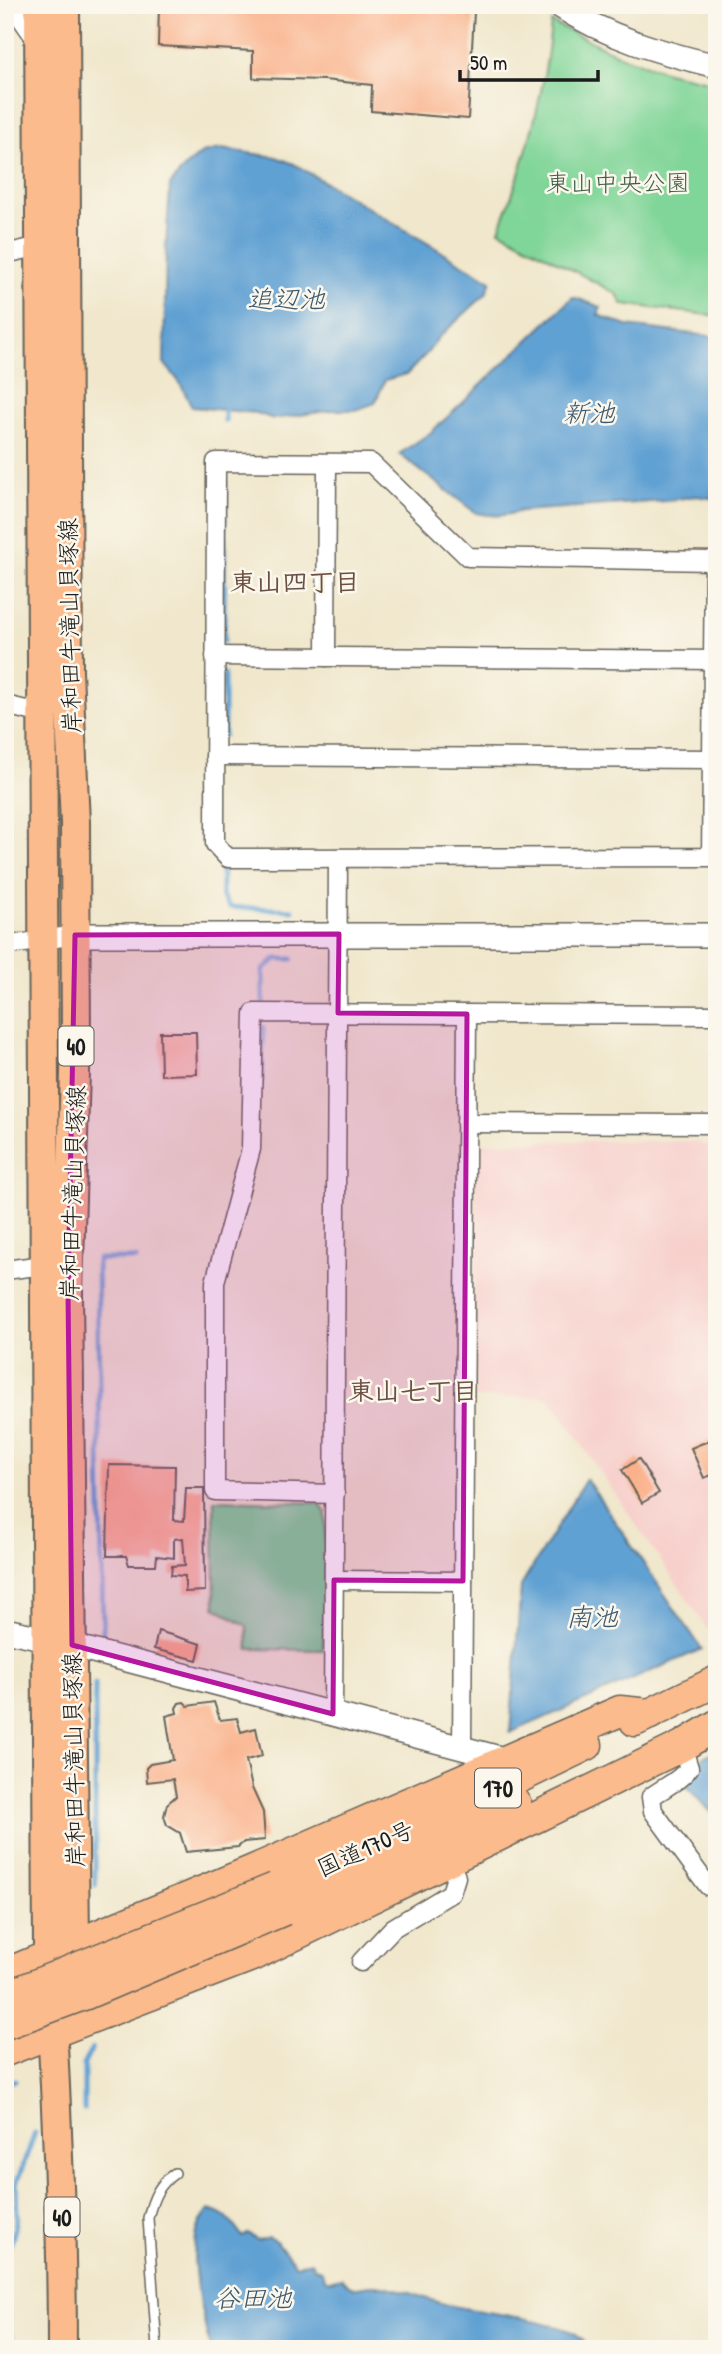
<svg xmlns="http://www.w3.org/2000/svg" width="722" height="2354" viewBox="0 0 722 2354" font-family="'Patrick Hand','Klee One',sans-serif">
<style>
.built{fill:#f7d0cc}
.green{fill:#80d598;stroke:#4e785a;stroke-width:2}
.water{fill:#60a1d3;stroke:#3e5e78;stroke-width:2}
.lines{fill:none;stroke-linecap:round;stroke-linejoin:round}
.stream{stroke:#60a1d3;stroke-width:5}
.building{fill:#fab089}
.service-casing{stroke:#66635a;stroke-width:12}
.minor-casing{stroke:#66635a;stroke-width:21}
.tertiary-casing{stroke:#66635a;stroke-width:26}
.primary-casing{stroke:#66635a;stroke-width:32}
.trunk-casing{stroke:#66635a;stroke-width:33}
.service{stroke:#fff;stroke-width:9}
.minor{stroke:#fff;stroke-width:18}
.tertiary{stroke:#fff;stroke-width:23}
.primary{stroke:#fbbb8c;stroke-width:28}
.trunk{stroke:#fbbb8c;stroke-width:30}
.trunk-bridge-casing{stroke:#66635a;stroke-width:33;stroke-linecap:butt}
.trunk-bridge{stroke:#fbbb8c;stroke-width:30}
.marked{fill:#b5179e;fill-opacity:0.2;stroke:#b5179e;stroke-width:5;stroke-linejoin:round}
.labels{text-anchor:middle;dominant-baseline:central;stroke-width:5;stroke-linejoin:round;paint-order:stroke}
.shield{fill:#fbf7ec;stroke:#5f5e5a;stroke-width:2}
.shield-label{font-size:23px;font-weight:bold;fill:#1c1c1c}
.park-label{font-size:24px;fill:#3f5d47;stroke:#fbf7ec}
.street-label{font-size:24px;fill:#1c1c1c;stroke:#fbf7ec}
.water-label{font-size:26px;font-style:italic;fill:#3b586e;stroke:#fbf7ec}
.neighbourhood-label{font-size:26px;font-weight:bold;fill:#6a5042;stroke:#fbf7ec}
</style>
<rect width="100%" height="100%" fill="#fbf7ec"/>
<filter id="ink" filterUnits="userSpaceOnUse"><feTurbulence type="fractalNoise" baseFrequency=".0143" numOctaves="2"/><feDisplacementMap in="SourceGraphic" scale="14" xChannelSelector="R" yChannelSelector="G"/><feConvolveMatrix kernelMatrix="1 2 1 2 8 2 1 2 1" color-interpolation-filters="sRGB"/></filter>
<filter id="wash" filterUnits="userSpaceOnUse"><feTurbulence type="fractalNoise" baseFrequency=".00686" numOctaves="4" result="noise"/><feDisplacementMap in="SourceGraphic" scale="28" xChannelSelector="R" yChannelSelector="G"/><feGaussianBlur stdDeviation="1.57" result="paint"/><feColorMatrix in="noise" values="0 0 0 0 0 0 0 0 0 0 0 0 0 0 0 0 0 1.4 0 .05"/><feComposite in="paint" operator="in"/></filter>
<g filter="url(#wash)">
<rect width="100%" height="100%" fill="#f0e7cc"/>
<polygon class="built" points="578,1141 693,1141 709,1145 717,1150 717,1643 549,1397 474,1398 475,1143"/>
<g class="green">
<path d="M551,22L623,57L667,72L717,83V316L622,304L617,294L499,230C524,167 546,90 551,22Z"/>
<polygon points="214,1500 319,1503 326,1513 323,1650 248,1649 247,1626 215,1607"/>
</g>
<g class="water">
<polygon points="221,149 276,157 294,164 491,281 486,294 438,338 428,352 407,374 385,380 375,403 356,410 333,410 274,419 256,413 192,407 180,383 164,363 166,246 170,185 185,167 202,153"/>
<path d="M573,297L601,307L598,315L627,326L717,337V499L696,496L665,501L521,511C505,516 494,517 476,513L399,454L430,433L453,412Z"/>
<polygon points="586,1479 702,1649 510,1733 521,1586"/>
<polygon points="717,1750 717,1818 687,1787 703,1757"/>
<path d="M209,2210C227,2214 232,2223 242,2237L248,2234L258,2240L268,2237L276,2241L296,2265L311,2262L314,2267L322,2271L324,2278L329,2281L341,2278C356,2294 359,2284 375,2285C400,2287 424,2299 448,2305C488,2314 532,2316 570,2331C580,2335 583,2340 589,2349H210C203,2312 179,2240 209,2210Z"/>
</g>
<g class="lines">
<g class="stream">
<polyline points="225,421 225,410"/>
<polyline points="224,641 225,481"/>
<polyline points="224,735 224,674"/>
<polyline points="222,869 222,896 229,907 293,910"/>
<polyline points="263,1002 263,970 276,959 292,959"/>
<polyline points="262,1080 263,1027"/>
<polyline points="103,1633 97,1259 136,1259"/>
<polyline points="95,1684 95,1885"/>
<polyline points="5,2084 15,2080"/>
<polyline points="84,2109 84,2064 92,2048"/>
<polyline points="5,2256 13,2237 17,2216 16,2184 35,2133"/>
<polyline points="5,2304 13,2349"/>
</g>
</g>
<g id="blocks">
<g class="building">
<polygon points="159,5 468,5 474,12 468,119 371,111 372,85 324,80 253,78 253,51 158,46"/>
<polygon points="160,1032 196,1032 197,1074 161,1075"/>
<polygon points="717,1437 717,1473 704,1478 691,1448"/>
<polygon points="639,1459 659,1493 642,1503 622,1470"/>
<polygon points="109,1465 175,1466 174,1520 184,1521 186,1488 204,1488 205,1591 185,1592 185,1576 171,1575 172,1566 185,1565 183,1538 174,1539 174,1558 157,1556 156,1565 129,1565 126,1556 107,1556"/>
<polygon points="158,1631 201,1644 197,1660 154,1649"/>
<polygon points="184,1702 188,1706 214,1702 220,1720 237,1718 241,1732 256,1728 262,1756 246,1760 252,1788 263,1812 265,1840 244,1842 238,1847 186,1852 180,1833 167,1825 164,1816 167,1804 176,1796 173,1779 147,1782 146,1768 150,1764 173,1760 166,1716 177,1713 176,1708 179,1703"/>
</g>
</g>
</g>
<g filter="url(#ink)">
<use href="#blocks" fill-opacity="0" stroke="#66635a" stroke-width="2"/>
<g class="lines">
<g class="service-casing">
<path id="service" d="M157,2349L148,2218C153,2198 158,2185 175,2173"/>
</g>
<g class="minor-casing">
<g id="minor">
<polyline points="12,5 38,42"/>
<polyline points="5,254 40,246"/>
<polygon points="216,462 371,463 468,557 714,561 711,857 228,858 215,844"/>
<polyline points="215,656 717,660"/>
<polyline points="326,657 327,463"/>
<polyline points="5,705 43,714"/>
<polyline points="215,756 712,759"/>
<polyline points="5,946 75,935"/>
<polyline points="466,1123 717,1124"/>
<polyline points="5,1270 44,1265"/>
<polyline points="335,1494 215,1491 215,1282 251,1149 254,1013 717,1015"/>
<polyline points="334,1580 463,1581"/>
<polyline points="333,1714 338,858"/>
<path d="M682,1746L689,1768C680,1781 664,1787 651,1797L653,1811L708,1886"/>
<polyline points="462,1748 467,1014"/>
<polyline points="361,1962 393,1928 451,1893 456,1877 449,1859"/>
</g>
</g>
<g class="tertiary-casing">
<g id="tertiary">
<path d="M558,5C606,37 662,53 717,66"/>
<polyline points="75,935 717,935"/>
<polyline points="5,1630 47,1639 504,1759"/>
</g>
</g>
<g class="primary-casing">
<g id="primary">
<path d="M39,5L48,1957C56,2088 62,2218 62,2349"/>
<polyline points="65,5 68,672 75,823 76,1041 68,1293 75,1943 73,1965"/>
</g>
</g>
<g class="trunk-casing">
<g id="trunk">
<polyline points="635,1721 717,1681"/>
<polyline points="275,1888 496,1789 587,1745"/>
<polyline points="284,1910 516,1804"/>
<polyline points="5,1974 251,1871 620,1711 650,1714"/>
<polyline points="5,2051 254,1955 682,1746 717,1725"/>
</g>
</g>
<use href="#service" class="service"/>
<use href="#minor" class="minor"/>
<use href="#tertiary" class="tertiary"/>
<use href="#primary" class="primary"/>
<use href="#trunk" class="trunk"/>
<g class="trunk-bridge-casing">
<g id="trunk-bridge">
<polyline points="5,1997 275,1888"/>
<polyline points="5,2024 86,1994 284,1910"/>
</g>
</g>
<use href="#trunk-bridge" class="trunk-bridge"/>
</g>
</g>
<path class="marked" d="M339,934L338,1013L467,1014L463,1581L334,1580L333,1714L72,1645L68,1293L75,935Z"/>
<g class="labels">
<g class="shield">
<rect x="58.5" y="1026.5" width="35" height="39" rx="5"/>
<rect x="475" y="1768.5" width="46" height="39" rx="5"/>
<rect x="44.5" y="2197.5" width="35" height="39" rx="5"/>
</g>
<g class="shield-label">
<text x="76" y="1046">40</text>
<text x="498" y="1788">170</text>
<text x="62" y="2217">40</text>
</g>
<g class="park-label">
<text x="618" y="182">東山中央公園</text>
</g>
<g class="street-label">
<text transform="translate(69 626) rotate(-91)">岸和田牛滝山貝塚線</text>
<text transform="translate(72 1193) rotate(-88)">岸和田牛滝山貝塚線</text>
<text transform="translate(73 1760) rotate(-91)">岸和田牛滝山貝塚線</text>
<text transform="translate(365 1848) rotate(-24)">国道170号</text>
</g>
<g class="water-label">
<text x="286" y="298">追辺池</text>
<text x="589" y="412">新池</text>
<text x="592" y="1616">南池</text>
<text x="253" y="2297">谷田池</text>
</g>
<g class="neighbourhood-label">
<text x="295" y="581">東山四丁目</text>
<text x="413" y="1390">東山七丁目</text>
</g>
</g>
<rect width="722" height="2354" fill="none" stroke="#fbf7ec" stroke-width="28"/>
<path d="M460 70v10h138v-10" fill="none" stroke="#1c1c1c" stroke-width="3.5"/>
<text x="470" y="70" font-size="21" fill="#1c1c1c" stroke="#fbf7ec" stroke-width="5" paint-order="stroke">50 m</text>
</svg>
